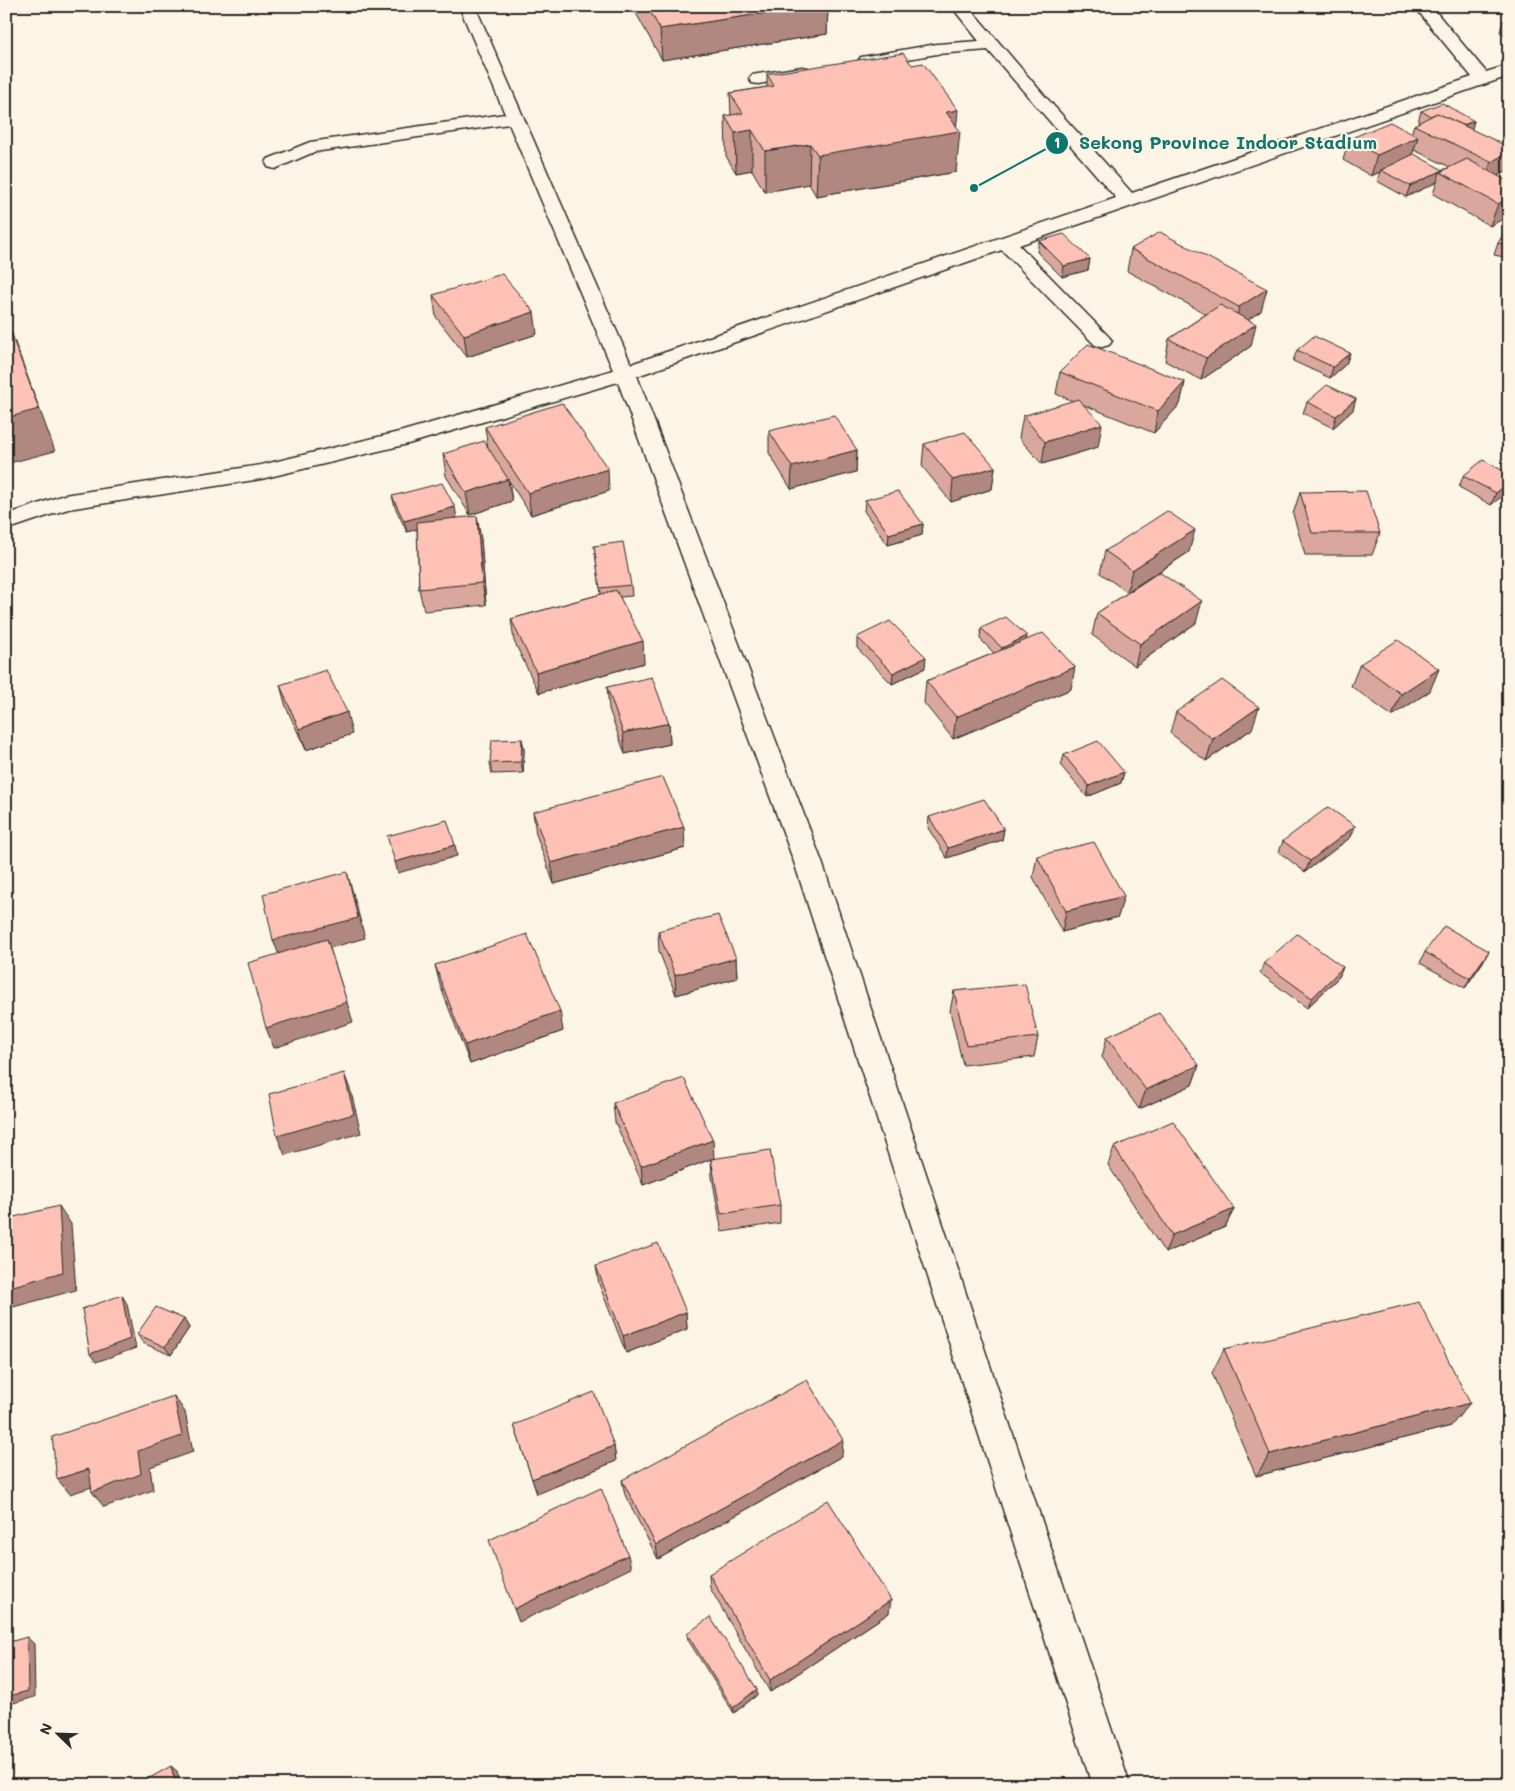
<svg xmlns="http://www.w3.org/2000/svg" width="1515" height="1791" viewBox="0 0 1515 1791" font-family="Mali,sans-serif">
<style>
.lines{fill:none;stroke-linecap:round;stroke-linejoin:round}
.minor-casing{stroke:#2b2b2b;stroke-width:3}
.minor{fill:#fcf5e5;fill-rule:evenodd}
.wall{fill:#daa79c;stroke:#2b2b2b;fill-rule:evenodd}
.shaded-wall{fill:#b1887f;stroke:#2b2b2b}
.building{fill:#fdc2b5;stroke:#2b2b2b}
.leader{fill:none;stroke:#0f766e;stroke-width:2}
.callout-dot{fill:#0f766e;stroke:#fcf5e5;stroke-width:2}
.mark-label{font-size:15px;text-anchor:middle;font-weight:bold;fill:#fff}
.callout-label{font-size:18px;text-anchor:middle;font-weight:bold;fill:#0f766e;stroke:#fcf5e5;stroke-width:4.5;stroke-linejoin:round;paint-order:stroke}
</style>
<rect width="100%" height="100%" fill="#fcf5e5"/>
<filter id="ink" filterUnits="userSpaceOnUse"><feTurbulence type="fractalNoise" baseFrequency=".02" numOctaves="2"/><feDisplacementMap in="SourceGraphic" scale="10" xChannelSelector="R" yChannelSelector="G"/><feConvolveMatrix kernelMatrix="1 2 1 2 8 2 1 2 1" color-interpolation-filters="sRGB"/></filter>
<g filter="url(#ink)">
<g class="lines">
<g class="minor-casing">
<g id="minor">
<polygon points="459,6 475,6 631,364 1116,198 988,50 937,54 867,66 861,65 858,61 861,57 867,56 937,44 979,41 951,6 968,6 1043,94 1132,193 1472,77 1414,6 1431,6 1486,72 1509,65 1509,76 1019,245 1109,337 1112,341 1109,345 1102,347 1095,345 1002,250 637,376 822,862 1130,1785 1092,1785 794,862 618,382 408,444 261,479 68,509 6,530 6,515 64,495 261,465 403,431 613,370 509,124 314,152 275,169 268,167 266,163 268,159 310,142 505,114"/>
<polygon points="802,67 808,68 811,72 808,76 758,84 752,83 749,79 752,75 758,74"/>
</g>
</g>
<use href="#minor" class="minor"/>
</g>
<g class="wall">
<polygon points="632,6 828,6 827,34 662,60"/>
<polygon points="1509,19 1509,37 1500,32 1503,21"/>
<polygon points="767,74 956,126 956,172 816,196 809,184 765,192 752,170 736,173 726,156 725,116 731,115 730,93 767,87"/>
<path d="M1421,111L1474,121L1471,129L1506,171L1497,176L1509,182L1490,226L1433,194L1437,182L1406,197L1377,181L1380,172L1371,176L1343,160L1349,139L1411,134L1414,125L1419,123L1418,122ZM1414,150L1450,167L1443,170L1412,155Z"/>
<polygon points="1509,231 1509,258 1494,255 1498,243"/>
<polygon points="1039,241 1090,259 1088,270 1062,277 1037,252"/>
<polygon points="1131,249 1261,311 1248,319 1251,346 1201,380 1165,361 1169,339 1206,314 1127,271"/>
<polygon points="433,295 537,334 467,357 436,317"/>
<polygon points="1297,350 1350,353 1346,364 1330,378 1293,361"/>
<polygon points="1060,372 1185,382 1180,404 1154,433 1084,405 1098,447 1042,464 1019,438 1023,416 1073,401 1056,394"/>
<polygon points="1307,402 1353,410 1333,428 1303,413"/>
<polygon points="485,427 609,491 531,515 509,481 512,501 470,515 446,476 443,454 488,448"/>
<polygon points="769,431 857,450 856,472 791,489 769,453"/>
<polygon points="924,444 995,467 992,489 951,502 922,466"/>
<polygon points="1509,474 1491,505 1459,487 1463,476"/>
<polygon points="1300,492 1380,533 1372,555 1305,555 1293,514"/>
<polygon points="392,496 457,518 481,539 486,605 424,611 419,589 417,529 407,532 395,507"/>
<polygon points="865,500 923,524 922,535 888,545 864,511"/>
<polygon points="594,546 631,585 632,596 620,597 644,663 539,693 514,641 511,619 601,594"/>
<polygon points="1105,551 1189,552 1159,572 1196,623 1135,666 1092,635 1097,613 1154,575 1127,592 1100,573"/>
<polygon points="981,628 1026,640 1071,689 953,739 924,703 926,681 994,653 980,639"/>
<polygon points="857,637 925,668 892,684 857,648"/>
<polygon points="1360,664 1430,691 1392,716 1351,686"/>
<polygon points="280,685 352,734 306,750 286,707"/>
<polygon points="607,687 669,723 670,744 625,754 609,709"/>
<polygon points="1176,712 1252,729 1206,761 1170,733"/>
<polygon points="522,739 524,750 523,773 492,774 490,763"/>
<polygon points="1064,755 1124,772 1121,783 1087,797 1061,766"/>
<polygon points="533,812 685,848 554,884 536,834"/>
<polygon points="929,817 1004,829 1002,840 947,858 928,828"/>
<polygon points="1355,826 1351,837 1305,872 1279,852 1283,841"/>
<polygon points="1037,856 1118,917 1062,932 1033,877"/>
<polygon points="658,931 736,958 737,978 676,995 659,951"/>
<polygon points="1425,952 1483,962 1465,988 1420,963"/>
<polygon points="1264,963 1343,967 1339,977 1307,1008 1260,973"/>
<polygon points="435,965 563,1031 470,1064 440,985"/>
<polygon points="954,991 1038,1037 1034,1057 963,1065 950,1011"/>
<polygon points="1107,1037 1199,1065 1192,1085 1139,1109 1102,1057"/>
<polygon points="613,1103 714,1158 780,1205 780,1223 722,1232 712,1177 711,1159 643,1185 615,1122"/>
<polygon points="1114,1147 1234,1209 1225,1227 1165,1253 1108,1165"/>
<polygon points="596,1266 686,1312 687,1329 626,1353 599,1284"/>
<polygon points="184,1319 189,1328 171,1355 143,1343 137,1334"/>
<polygon points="1224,1349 1451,1426 1256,1476 1212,1373"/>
<polygon points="514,1425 614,1446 616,1461 537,1494"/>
<polygon points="842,1456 658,1559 625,1495 622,1480"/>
<polygon points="709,1574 889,1613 770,1692 710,1588"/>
<polygon points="687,1634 757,1695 734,1713 688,1640"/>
</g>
<g class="shaded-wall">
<polygon points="813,6 828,6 827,34 662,60 660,29"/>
<polygon points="958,110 956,132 960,131 956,172 816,196 818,155 946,112"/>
<polygon points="1474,121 1471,132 1453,130"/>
<polygon points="752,130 752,170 736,173 735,133"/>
<polygon points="1418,137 1411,159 1381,170 1380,172 1371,176 1377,155"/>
<polygon points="810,144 809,184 765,192 765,151"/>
<polygon points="1509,152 1509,164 1506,171 1483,184 1491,162"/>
<polygon points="1443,170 1440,172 1437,182 1406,197 1410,186"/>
<polygon points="1509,198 1509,216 1490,226 1498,204"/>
<polygon points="1090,259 1088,270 1062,277 1064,266"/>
<polygon points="1267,289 1261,311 1234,329 1239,307"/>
<polygon points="534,312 537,334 467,357 464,335"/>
<polygon points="6,318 55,451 6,464"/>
<polygon points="1256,324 1251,346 1201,380 1206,358"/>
<polygon points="1350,353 1346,364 1330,378 1333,367"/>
<polygon points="1185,382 1180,404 1154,433 1158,411"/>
<polygon points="1356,399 1353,410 1333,428 1336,416"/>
<polygon points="1102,424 1098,447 1042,464 1045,442"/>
<polygon points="857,450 856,472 791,489 792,467"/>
<polygon points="995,467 992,489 951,502 953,480"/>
<polygon points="608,469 609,491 531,515 528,493"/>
<polygon points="508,479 512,501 470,515 466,493"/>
<polygon points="1509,483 1509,491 1491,505 1496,493"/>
<polygon points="455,507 457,518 407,532 404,521"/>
<polygon points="477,516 481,539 486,605 482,583"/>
<polygon points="923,524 922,535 888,545 889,534"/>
<polygon points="1195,530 1189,552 1127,592 1132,570"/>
<polygon points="1202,601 1196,623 1135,666 1140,644"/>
<polygon points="1027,636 1025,647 1000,659 1002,648"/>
<polygon points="643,641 644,663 539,693 536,672"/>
<polygon points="926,657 925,668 892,684 893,673"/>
<polygon points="1075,667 1071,689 953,739 956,717"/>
<polygon points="1439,669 1430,691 1392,716 1401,694"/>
<polygon points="1259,707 1252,729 1206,761 1213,739"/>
<polygon points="347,712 352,734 306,750 299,729"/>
<polygon points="669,723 670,744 625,754 623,733"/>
<polygon points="522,739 524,750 523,773 521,762"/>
<polygon points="1124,772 1121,783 1087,797 1089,786"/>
<polygon points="1355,826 1351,837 1305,872 1310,861"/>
<polygon points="684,827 685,848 554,884 551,863"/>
<polygon points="1004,829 1002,840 947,858 948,848"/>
<polygon points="455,845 457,856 398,873 395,862"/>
<polygon points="347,872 353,893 365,938 330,948 353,1022 274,1048 266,1028 281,960 273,940"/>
<polygon points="1124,896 1118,917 1062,932 1066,911"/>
<polygon points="1489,951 1483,962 1465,988 1470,978"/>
<polygon points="736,958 737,978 676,995 675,975"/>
<polygon points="1343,967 1339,977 1307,1008 1312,998"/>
<polygon points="560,1011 563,1031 470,1064 465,1045"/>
<polygon points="1199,1065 1192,1085 1139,1109 1146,1090"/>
<polygon points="344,1073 351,1092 361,1133 285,1155 277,1136"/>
<polygon points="713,1140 714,1158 643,1185 641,1166"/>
<polygon points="59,1206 71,1224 76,1290 6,1309 6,1288"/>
<polygon points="1234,1209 1225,1227 1165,1253 1172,1235"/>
<polygon points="122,1295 127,1304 136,1348 96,1362 90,1354"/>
<polygon points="686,1312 687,1329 626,1353 623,1336"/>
<polygon points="184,1319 189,1328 171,1355 165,1347"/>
<polygon points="174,1396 185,1412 193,1452 150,1467 153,1490 104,1507 92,1492 138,1451"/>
<polygon points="1470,1403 1451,1426 1256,1476 1270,1454"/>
<polygon points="843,1440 842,1456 658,1559 656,1545"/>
<polygon points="614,1446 616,1461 537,1494 532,1479"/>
<polygon points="89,1469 101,1484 70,1494 57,1479"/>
<polygon points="628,1555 631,1568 519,1622 514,1609"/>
<polygon points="891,1600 889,1613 770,1692 770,1680"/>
<polygon points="27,1637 34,1644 35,1697 6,1705 6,1697"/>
<polygon points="757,1689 757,1695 734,1713 733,1708"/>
<polygon points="171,1766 177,1771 181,1785 176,1785"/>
</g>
<g class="building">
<polygon points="647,6 813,6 660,29"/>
<polygon points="1509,19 1509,24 1503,21"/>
<polygon points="903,53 912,65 923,63 958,110 946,112 960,131 818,155 810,144 765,151 752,130 735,133 725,116 743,113 730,93 774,86 767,74"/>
<polygon points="1442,103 1474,121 1463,125 1437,113 1430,116 1421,111"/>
<polygon points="1437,113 1509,147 1509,152 1491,162 1414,125"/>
<polygon points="1390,122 1418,137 1377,155 1349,139"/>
<polygon points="1414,154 1443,170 1410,186 1381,170"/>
<polygon points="1467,159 1509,182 1509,198 1498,204 1440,172"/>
<polygon points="1506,230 1509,231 1509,246 1498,243"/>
<polygon points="1160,232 1267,289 1239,307 1131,249"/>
<polygon points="1064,234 1090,259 1064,266 1039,241"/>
<polygon points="502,274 534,312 464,335 433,295"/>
<polygon points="1220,305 1256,324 1206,358 1169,339"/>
<polygon points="6,320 39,409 6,418"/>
<polygon points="1314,336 1350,353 1333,367 1297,350"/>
<polygon points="1088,344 1185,382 1158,411 1060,372"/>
<polygon points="1327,385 1356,399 1336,416 1307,402"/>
<polygon points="1078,399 1102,424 1045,442 1023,416"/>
<polygon points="562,403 608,469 528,493 485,427"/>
<polygon points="834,415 857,450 792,467 769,431"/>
<polygon points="965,432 995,467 953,480 924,444"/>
<polygon points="484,441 508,479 466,493 443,454"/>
<polygon points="1483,460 1509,474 1509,483 1496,493 1463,476"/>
<polygon points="442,483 455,507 404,521 392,496"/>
<polygon points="898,491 923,524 889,534 865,500"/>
<polygon points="1366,491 1380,533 1312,533 1300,492"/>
<polygon points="1167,511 1195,530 1132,570 1105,551"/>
<polygon points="477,516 482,583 419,589 417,522"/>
<polygon points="623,542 631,585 600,588 594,546"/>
<polygon points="1159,572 1202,601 1140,644 1097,613"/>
<polygon points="616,590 643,641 536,672 511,619"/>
<polygon points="1006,617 1027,636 1002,648 981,628"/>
<polygon points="890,621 926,657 893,673 857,637"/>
<polygon points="1043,633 1075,667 956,717 926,681"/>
<polygon points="1398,640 1439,669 1401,694 1360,664"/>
<polygon points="326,670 347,712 299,729 280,685"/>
<polygon points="652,677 669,723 623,733 607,687"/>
<polygon points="1222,680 1259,707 1213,739 1176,712"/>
<polygon points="522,739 521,762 490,763 492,740"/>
<polygon points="1098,741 1124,772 1089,786 1064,755"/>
<polygon points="663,777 684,827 551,863 533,812"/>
<polygon points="984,799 1004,829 948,848 929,817"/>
<polygon points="1328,807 1355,826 1310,861 1283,841"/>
<polygon points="447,820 455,845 395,862 387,836"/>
<polygon points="1094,842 1124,896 1066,911 1037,856"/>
<polygon points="347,872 358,918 273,940 263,894"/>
<polygon points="718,915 736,958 675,975 658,931"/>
<polygon points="1444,926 1489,951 1470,978 1425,952"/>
<polygon points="527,934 560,1011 465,1045 435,965"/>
<polygon points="1297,934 1343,967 1312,998 1264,963"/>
<polygon points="327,939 347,1002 266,1028 248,963"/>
<polygon points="1025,984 1038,1037 966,1045 954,991"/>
<polygon points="1159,1013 1199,1065 1146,1090 1107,1037"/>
<polygon points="344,1073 354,1114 277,1136 269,1094"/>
<polygon points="684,1078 713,1140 641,1166 613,1103"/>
<polygon points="1173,1121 1234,1209 1172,1235 1114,1147"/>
<polygon points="770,1150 780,1205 721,1214 711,1159"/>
<polygon points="59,1206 63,1272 6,1288 6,1219"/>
<polygon points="658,1243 686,1312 623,1336 596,1266"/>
<polygon points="122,1295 130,1339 90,1354 82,1309"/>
<polygon points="1419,1302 1470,1403 1270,1454 1224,1349"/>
<polygon points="156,1307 184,1319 165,1347 137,1334"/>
<polygon points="807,1380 843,1440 656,1545 622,1480"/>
<polygon points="594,1392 614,1446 532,1479 514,1425"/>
<polygon points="174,1396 182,1436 138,1451 141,1474 92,1492 89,1469 57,1479 52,1437"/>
<polygon points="601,1488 628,1555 514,1609 489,1540"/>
<polygon points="828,1500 891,1600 770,1680 709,1574"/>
<polygon points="710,1617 757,1689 733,1708 687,1634"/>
<polygon points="27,1637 28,1691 6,1697 6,1643"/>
<polygon points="171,1766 176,1785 137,1785"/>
</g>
</g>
<path class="leader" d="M974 188L1057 143"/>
<g class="callout-dot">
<circle cx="974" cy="188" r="5"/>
<circle cx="1057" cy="143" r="12"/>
</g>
<g class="mark-label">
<text x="1057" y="148">1</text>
</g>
<g class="callout-label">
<text x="1228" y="149">Sekong Province Indoor Stadium</text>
</g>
<rect width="1515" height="1791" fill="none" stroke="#fcf5e5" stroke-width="25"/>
<rect x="12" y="12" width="1490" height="1766" fill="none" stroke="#2b2b2b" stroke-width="2" filter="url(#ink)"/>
<g transform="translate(58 1734) rotate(293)" stroke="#fcf5e5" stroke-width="4" paint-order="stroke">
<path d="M0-4L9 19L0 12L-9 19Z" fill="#2b2b2b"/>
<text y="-8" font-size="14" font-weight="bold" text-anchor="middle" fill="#2b2b2b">N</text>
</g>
</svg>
